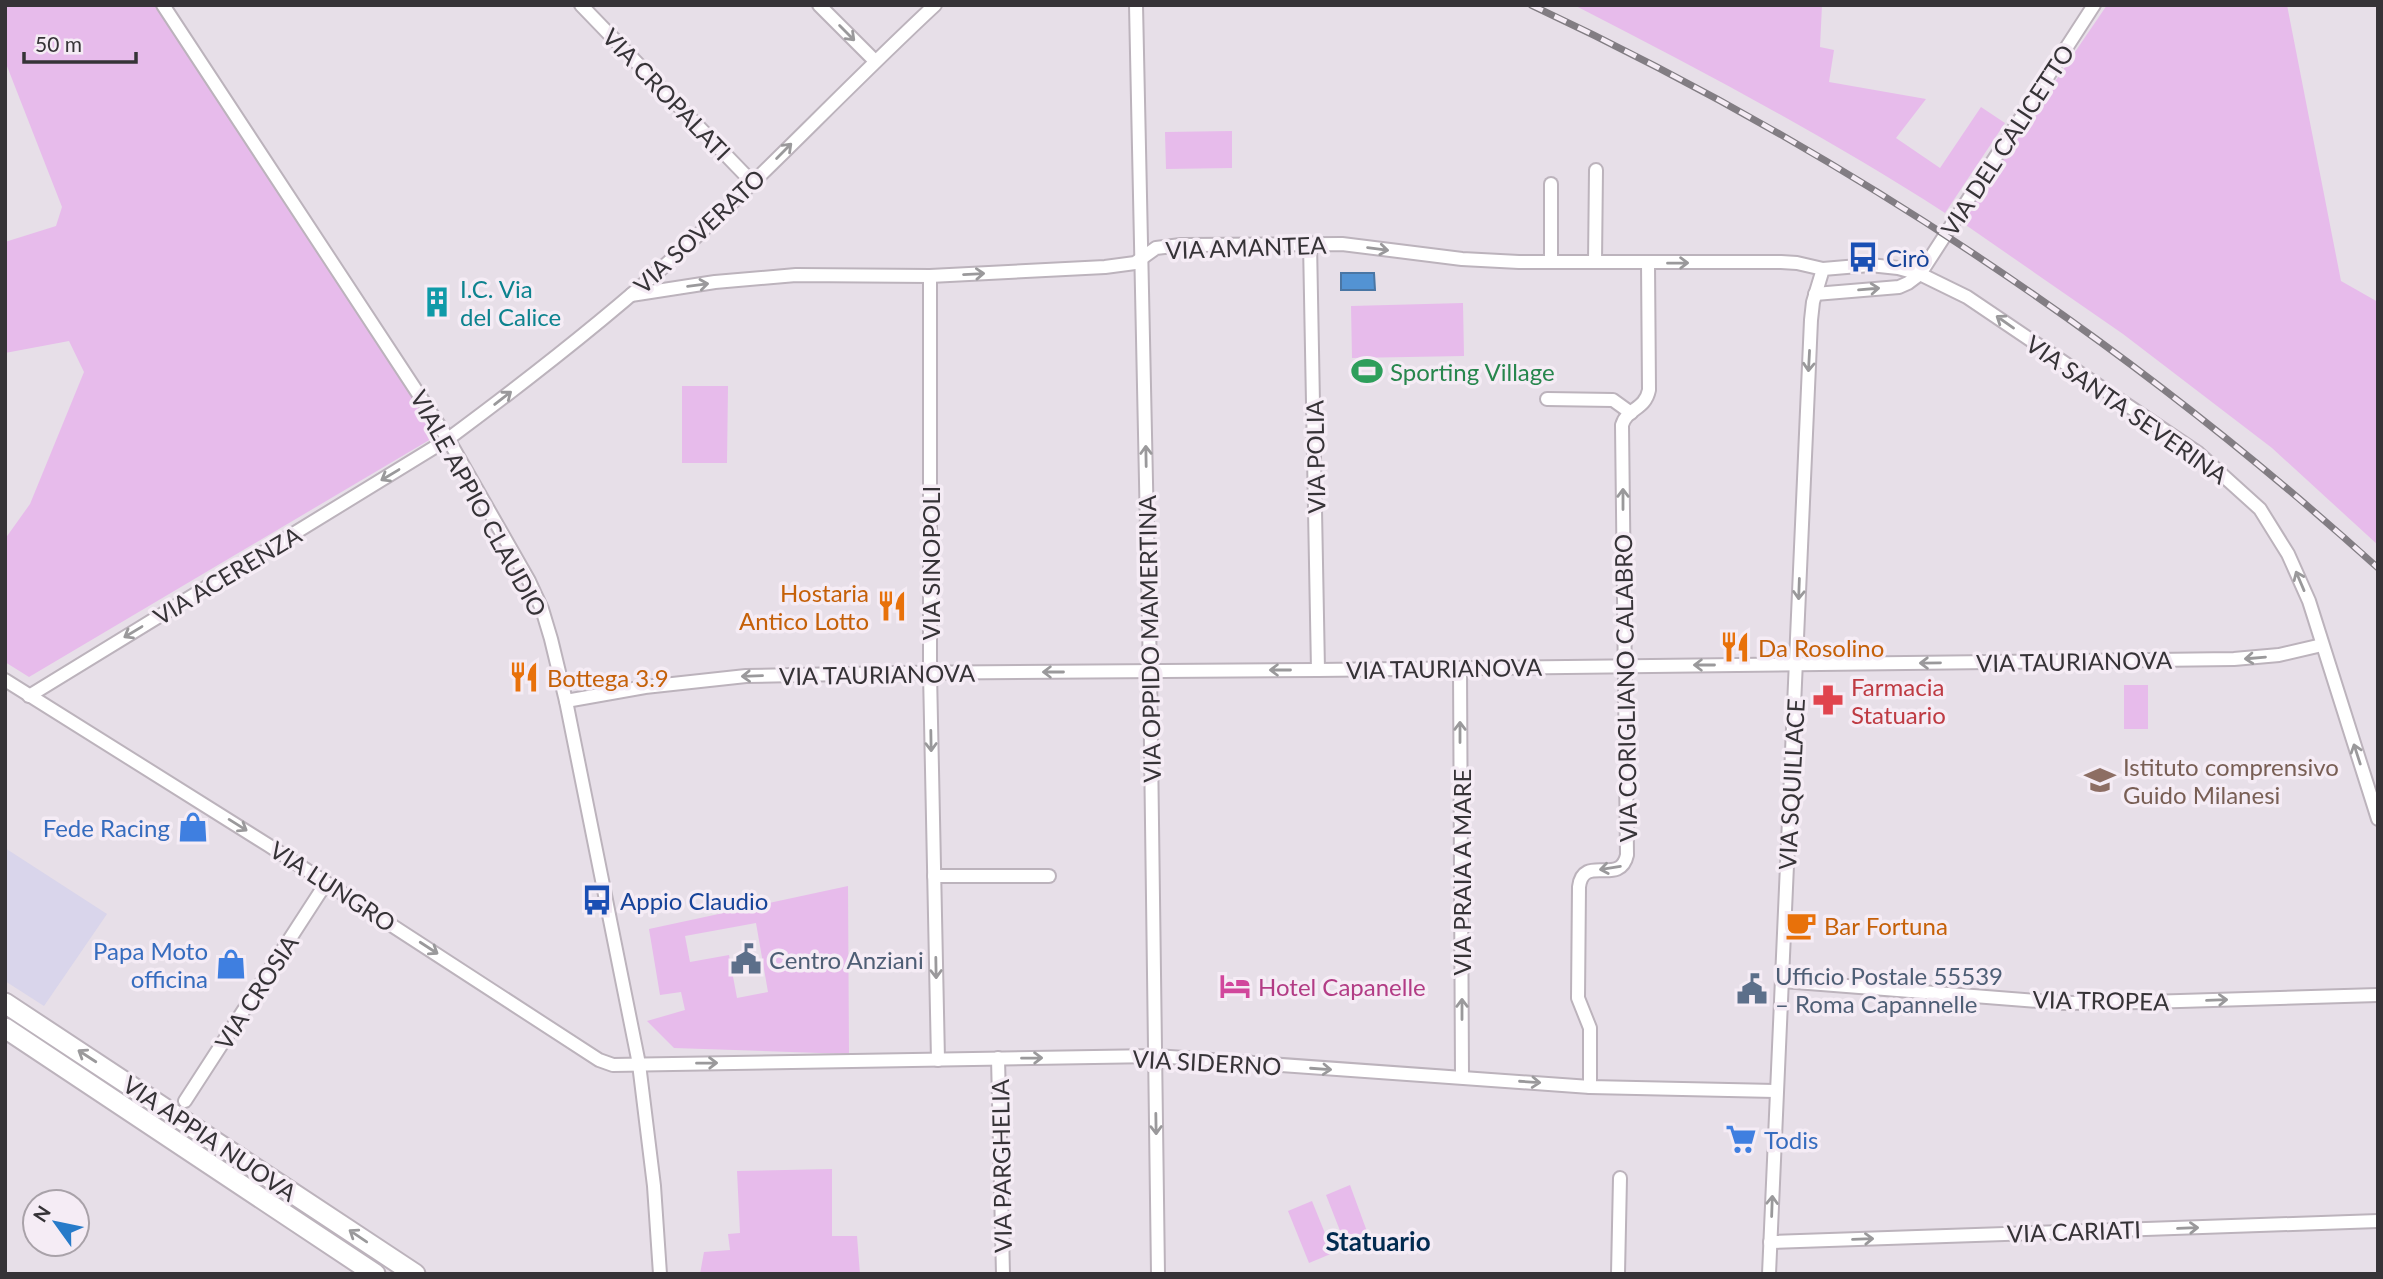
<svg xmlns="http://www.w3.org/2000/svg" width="2383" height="1279" viewBox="0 0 2383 1279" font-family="Lato,sans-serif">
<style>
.commercial{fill:#d9d5eb}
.green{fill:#e7bbeb;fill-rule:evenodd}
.water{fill:#5393d3;stroke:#4a76a4;stroke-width:2}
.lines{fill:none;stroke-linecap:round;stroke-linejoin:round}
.street-casing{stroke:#bcb3bc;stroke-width:16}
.primary-casing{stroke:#bcb3bc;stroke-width:23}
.street{stroke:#fff;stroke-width:12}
.primary{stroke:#fff;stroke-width:19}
.rail-casing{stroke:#827d83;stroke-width:7}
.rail{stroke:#f5ecf5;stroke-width:4.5;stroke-dasharray:13;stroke-linecap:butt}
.oneway{stroke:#9a999b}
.labels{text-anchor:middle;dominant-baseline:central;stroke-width:7;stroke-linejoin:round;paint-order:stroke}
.street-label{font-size:24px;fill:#363337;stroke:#f5ecf5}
.transit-label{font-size:24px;fill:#164399;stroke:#f5ecf5;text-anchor:start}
.culture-label{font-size:24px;fill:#0d838f;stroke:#f5ecf5;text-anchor:start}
.leisure-label{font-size:24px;fill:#27864d;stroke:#f5ecf5;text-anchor:start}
.food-label{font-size:24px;fill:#c56008;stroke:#f5ecf5;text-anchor:start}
.health-label{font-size:24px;fill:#be3a42;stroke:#f5ecf5;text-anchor:start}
.education-label{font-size:24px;fill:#785e54;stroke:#f5ecf5;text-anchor:start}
.shop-label{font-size:24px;fill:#366cbe;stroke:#f5ecf5;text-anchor:end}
.service-label{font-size:24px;fill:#4e5e75;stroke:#f5ecf5;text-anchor:start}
.hotel-label{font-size:24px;fill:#b23c85;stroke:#f5ecf5;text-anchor:start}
.neighbourhood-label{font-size:26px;font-weight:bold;fill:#022b50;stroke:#f5ecf5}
</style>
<rect width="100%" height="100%" fill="#e7dfe8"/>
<polygon class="commercial" points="5,848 107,914 44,1006 5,981"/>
<g class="green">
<polygon points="5,5 168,5 436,436 29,677 5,662 5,539 30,504 84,372 69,341 5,353 5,242 56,226 62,207 5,61"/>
<path d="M1574,5H1822L1820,47L1834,50L1829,82L1926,99L1896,138L1940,168L1981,107L2005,123L1945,213C1826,136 1700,70 1574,5Z"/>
<polygon points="2107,5 2287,5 2341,281 2378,302 2378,545 2272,448 2123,334 1960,221"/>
<polygon points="1232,131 1232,168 1166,169 1165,132"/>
<polygon points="1463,303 1464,356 1352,358 1351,306"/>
<polygon points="682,386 728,386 727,463 682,463"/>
<rect x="2124" y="685" width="24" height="44"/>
<path d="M848,886L849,1054L674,1048L647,1021L685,1010L681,992L660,995L649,929ZM756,923L768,992L737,998L729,955L690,962L685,936Z"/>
<polygon points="832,1169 832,1236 857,1236 860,1274 700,1274 704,1252 730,1250 728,1234 740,1233 737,1171"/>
<polygon points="1350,1185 1369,1237 1346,1246 1326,1195"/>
<polygon points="1312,1201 1333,1253 1309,1263 1288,1211"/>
</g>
<polygon class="water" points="1341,273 1374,273 1375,290 1341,290"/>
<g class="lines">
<g class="street-casing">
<g id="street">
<polyline points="163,5 448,439 529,581 542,609 551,639 566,701 639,1064 654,1186 660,1274"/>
<polyline points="581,5 752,182"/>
<polyline points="819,5 875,61"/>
<polyline points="1136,5 1150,672 1158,1274"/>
<polyline points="1551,184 1551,262"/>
<polyline points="1310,243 1318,670"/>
<polyline points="1595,262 1596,170"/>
<polyline points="930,276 930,673 938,1060"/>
<polyline points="1815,294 1899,287 1908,283 1920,274 2094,5"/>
<polyline points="631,295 715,282 796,275 930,276 1105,267 1135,263 1156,248 1181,245 1342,244 1462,259 1519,262 1781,262 1797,263 1823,269"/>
<polyline points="1547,399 1613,400 1631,413"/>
<polyline points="1460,668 1462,1077"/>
<polyline points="5,680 268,845 599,1060 613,1065 1156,1056 1590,1087 1775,1091"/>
<path d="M29,696L448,439C529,379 609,317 683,249C769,170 849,85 935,5"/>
<polyline points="566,701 645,687 746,676 891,673 1318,670 2234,659 2279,655 2322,645"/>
<polyline points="934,876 1049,876"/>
<polyline points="1783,981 2064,1003 2147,1002 2378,995"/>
<polyline points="998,1058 1003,1274"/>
<path d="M1590,1087V1028L1578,998L1579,887C1583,853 1620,887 1627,855L1622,425C1627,408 1645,410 1649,390L1648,263"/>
<polyline points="185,1101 326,883"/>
<polyline points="1770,1242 2378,1221"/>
<polyline points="1618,1274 1620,1178"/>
<polyline points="1769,1274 1811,320 1813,302 1823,269 1870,265 1898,268 1920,274 1967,297 2198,453 2260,509 2288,554 2309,601 2378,819"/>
</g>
</g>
<g class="primary-casing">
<g id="primary">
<polyline points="5,1003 415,1274"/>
<polyline points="5,1028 375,1274"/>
</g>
</g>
<use href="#street" class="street"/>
<use href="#primary" class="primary"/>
<g class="rail-casing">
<path id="rail" d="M1531,5C1839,149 2126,340 2378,568"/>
</g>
<use href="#rail" class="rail"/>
</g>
<defs><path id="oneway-shaft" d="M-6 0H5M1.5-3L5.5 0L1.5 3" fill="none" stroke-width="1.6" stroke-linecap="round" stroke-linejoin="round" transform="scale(1.75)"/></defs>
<g class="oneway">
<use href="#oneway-shaft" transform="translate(847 33) rotate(45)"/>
<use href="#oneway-shaft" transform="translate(784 151) rotate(-45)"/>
<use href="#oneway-shaft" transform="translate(1378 249) rotate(8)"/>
<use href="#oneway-shaft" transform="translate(1678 263) rotate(-1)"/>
<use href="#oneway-shaft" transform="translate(974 274) rotate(-3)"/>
<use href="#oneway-shaft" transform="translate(698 285) rotate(-7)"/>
<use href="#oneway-shaft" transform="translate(1869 289) rotate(-5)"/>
<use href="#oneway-shaft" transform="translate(2005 322) rotate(-145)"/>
<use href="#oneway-shaft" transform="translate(1809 361) rotate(93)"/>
<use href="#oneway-shaft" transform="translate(503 398) rotate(-38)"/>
<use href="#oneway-shaft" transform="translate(1146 456) rotate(-91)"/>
<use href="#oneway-shaft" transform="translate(390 475) rotate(149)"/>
<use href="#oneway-shaft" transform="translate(1623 499) rotate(-90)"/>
<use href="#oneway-shaft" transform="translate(2300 581) rotate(-113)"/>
<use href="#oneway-shaft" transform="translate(1799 589) rotate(92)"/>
<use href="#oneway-shaft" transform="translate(133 632) rotate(149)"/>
<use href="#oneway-shaft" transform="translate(2255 658) rotate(175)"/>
<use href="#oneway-shaft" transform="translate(1930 663) rotate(179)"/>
<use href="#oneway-shaft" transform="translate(1704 665) rotate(-180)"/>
<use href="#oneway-shaft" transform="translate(1280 670) rotate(180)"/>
<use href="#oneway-shaft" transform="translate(1053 672) rotate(180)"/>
<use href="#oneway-shaft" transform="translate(752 676) rotate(178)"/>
<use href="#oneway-shaft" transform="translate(1460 732) rotate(-90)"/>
<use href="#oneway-shaft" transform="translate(931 741) rotate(89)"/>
<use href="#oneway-shaft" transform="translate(2357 754) rotate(-108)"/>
<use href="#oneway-shaft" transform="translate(238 825) rotate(32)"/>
<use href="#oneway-shaft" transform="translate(1610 868) rotate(171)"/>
<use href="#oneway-shaft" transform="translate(429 948) rotate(33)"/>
<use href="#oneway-shaft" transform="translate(936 968) rotate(89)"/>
<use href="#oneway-shaft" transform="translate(2217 1000) rotate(-2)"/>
<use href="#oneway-shaft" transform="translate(1462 1009) rotate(-90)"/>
<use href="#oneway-shaft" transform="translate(87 1056) rotate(-147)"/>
<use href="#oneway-shaft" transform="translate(1032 1058) rotate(-1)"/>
<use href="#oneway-shaft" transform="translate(707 1063) rotate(-1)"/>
<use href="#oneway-shaft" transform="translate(1321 1069) rotate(4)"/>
<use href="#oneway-shaft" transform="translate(1530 1082) rotate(4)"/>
<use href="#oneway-shaft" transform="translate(1156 1124) rotate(89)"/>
<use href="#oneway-shaft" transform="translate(1772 1206) rotate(-88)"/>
<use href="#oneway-shaft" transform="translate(2188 1228) rotate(-2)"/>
<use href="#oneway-shaft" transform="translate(358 1236) rotate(-146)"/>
<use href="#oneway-shaft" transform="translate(1863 1239) rotate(-2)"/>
</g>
<defs>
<g id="bus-bare" transform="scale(2.415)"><path d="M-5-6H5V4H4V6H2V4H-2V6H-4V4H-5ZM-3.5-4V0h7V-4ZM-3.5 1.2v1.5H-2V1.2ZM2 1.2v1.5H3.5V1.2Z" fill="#1a4fb4" stroke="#f5ecf5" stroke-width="2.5" paint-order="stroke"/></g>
<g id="building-bare" transform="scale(2.415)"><path d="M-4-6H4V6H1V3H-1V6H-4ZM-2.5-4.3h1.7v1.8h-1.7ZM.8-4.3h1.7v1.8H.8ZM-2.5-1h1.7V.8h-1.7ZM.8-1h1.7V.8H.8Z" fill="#0f9aa8" stroke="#f5ecf5" stroke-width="2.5" paint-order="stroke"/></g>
<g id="stadium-bare" transform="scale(2.415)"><path d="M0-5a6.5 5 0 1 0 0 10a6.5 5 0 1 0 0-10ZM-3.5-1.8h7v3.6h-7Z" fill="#2e9e5b" stroke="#f5ecf5" stroke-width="2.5" paint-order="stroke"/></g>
<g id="restaurant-bare" transform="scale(2.415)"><path d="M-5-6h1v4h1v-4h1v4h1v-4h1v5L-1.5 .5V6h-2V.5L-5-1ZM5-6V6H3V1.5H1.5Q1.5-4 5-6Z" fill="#e8710a" stroke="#f5ecf5" stroke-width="2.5" paint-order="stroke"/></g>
<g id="pharmacy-bare" transform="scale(2.415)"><path d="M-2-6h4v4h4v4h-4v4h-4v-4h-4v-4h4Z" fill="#e0444e" stroke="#f5ecf5" stroke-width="2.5" paint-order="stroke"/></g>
<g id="school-bare" transform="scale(2.415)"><path d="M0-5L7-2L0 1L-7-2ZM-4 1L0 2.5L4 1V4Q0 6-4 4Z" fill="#8d6e63" stroke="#f5ecf5" stroke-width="2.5" paint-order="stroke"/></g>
<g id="shop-bare" transform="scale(2.415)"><path d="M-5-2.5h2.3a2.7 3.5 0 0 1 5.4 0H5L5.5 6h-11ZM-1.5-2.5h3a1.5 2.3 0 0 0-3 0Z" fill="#3f7fe0" stroke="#f5ecf5" stroke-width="2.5" paint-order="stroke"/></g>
<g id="cafe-bare" transform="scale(2.415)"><path d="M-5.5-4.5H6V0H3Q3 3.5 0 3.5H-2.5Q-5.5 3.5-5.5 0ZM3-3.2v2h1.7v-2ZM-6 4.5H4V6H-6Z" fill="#e8710a" stroke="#f5ecf5" stroke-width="2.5" paint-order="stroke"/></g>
<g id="civic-bare" transform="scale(2.415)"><path d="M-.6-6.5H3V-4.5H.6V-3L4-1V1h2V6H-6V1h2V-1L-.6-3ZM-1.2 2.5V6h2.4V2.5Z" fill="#5c6f8a" stroke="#f5ecf5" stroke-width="2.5" paint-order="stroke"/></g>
<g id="hotel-bare" transform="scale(2.415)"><path d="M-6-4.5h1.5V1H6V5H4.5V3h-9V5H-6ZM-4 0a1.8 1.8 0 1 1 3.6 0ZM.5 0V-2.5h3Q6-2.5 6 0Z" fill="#d1479c" stroke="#f5ecf5" stroke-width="2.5" paint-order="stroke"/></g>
<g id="supermarket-bare" transform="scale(2.415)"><path d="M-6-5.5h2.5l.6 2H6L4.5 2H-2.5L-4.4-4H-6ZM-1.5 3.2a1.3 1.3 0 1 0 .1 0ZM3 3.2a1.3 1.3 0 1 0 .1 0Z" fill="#3f7fe0" stroke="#f5ecf5" stroke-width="2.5" paint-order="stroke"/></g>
</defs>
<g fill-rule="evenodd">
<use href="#bus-bare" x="1863" y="257"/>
<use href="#building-bare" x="437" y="302"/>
<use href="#stadium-bare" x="1367" y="371"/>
<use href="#restaurant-bare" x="892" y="606"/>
<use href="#restaurant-bare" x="1735" y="647"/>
<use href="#restaurant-bare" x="524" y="677"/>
<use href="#pharmacy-bare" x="1828" y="700"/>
<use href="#school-bare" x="2100" y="780"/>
<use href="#shop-bare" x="193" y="827"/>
<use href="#bus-bare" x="597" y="900"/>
<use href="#cafe-bare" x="1801" y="925"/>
<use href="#civic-bare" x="746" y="959"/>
<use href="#shop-bare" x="231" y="964"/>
<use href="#hotel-bare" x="1235" y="986"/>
<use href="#civic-bare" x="1752" y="989"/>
<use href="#supermarket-bare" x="1741" y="1139"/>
</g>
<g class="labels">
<g class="street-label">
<text transform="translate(667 94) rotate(46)">VIA CROPALATI</text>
<text transform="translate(2007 140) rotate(-57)">VIA DEL CALICETTO</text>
<text transform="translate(699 231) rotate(-43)">VIA SOVERATO</text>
<text transform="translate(1246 247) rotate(-2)">VIA AMANTEA</text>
<text transform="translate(2127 409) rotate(35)">VIA SANTA SEVERINA</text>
<text transform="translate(1315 457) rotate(-91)">VIA POLIA</text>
<text transform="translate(479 503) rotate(61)">VIALE APPIO CLAUDIO</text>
<text transform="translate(930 563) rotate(-90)">VIA SINOPOLI</text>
<text transform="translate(227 575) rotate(-31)">VIA ACERENZA</text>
<text transform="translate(1149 639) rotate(-91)">VIA OPPIDO MAMERTINA</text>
<text transform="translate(2074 661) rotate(-1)">VIA TAURIANOVA</text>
<text transform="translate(1444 668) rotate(-1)">VIA TAURIANOVA</text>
<text transform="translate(877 674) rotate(-1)">VIA TAURIANOVA</text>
<text transform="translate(1625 688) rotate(-91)">VIA CORIGLIANO CALABRO</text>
<text transform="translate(1791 784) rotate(-87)">VIA SQUILLACE</text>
<text transform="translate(1461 872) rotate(-90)">VIA PRAIA A MARE</text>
<text transform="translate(333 886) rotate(33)">VIA LUNGRO</text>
<text transform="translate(256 992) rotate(-57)">VIA CROSIA</text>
<text transform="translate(2101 1000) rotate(1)">VIA TROPEA</text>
<text transform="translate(1207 1062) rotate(3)">VIA SIDERNO</text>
<text transform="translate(210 1138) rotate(34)">VIA APPIA NUOVA</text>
<text transform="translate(1001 1166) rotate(-91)">VIA PARGHELIA</text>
<text transform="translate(2074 1231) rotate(-2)">VIA CARIATI</text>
</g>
<g class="transit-label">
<text x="1886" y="257">Cirò</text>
<text x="620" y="900">Appio Claudio</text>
</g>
<g class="culture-label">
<text x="460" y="288">I.C. Via<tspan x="460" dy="28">del Calice</tspan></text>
</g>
<g class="leisure-label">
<text x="1390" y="371">Sporting Village</text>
</g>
<g class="food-label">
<text x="869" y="592" text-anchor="end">Hostaria<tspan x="869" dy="28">Antico Lotto</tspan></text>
<text x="1758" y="647">Da Rosolino</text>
<text x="547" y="677">Bottega 3.9</text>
<text x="1824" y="925">Bar Fortuna</text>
</g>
<g class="health-label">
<text x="1851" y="686">Farmacia<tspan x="1851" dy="28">Statuario</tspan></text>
</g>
<g class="education-label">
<text x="2123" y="766">Istituto comprensivo<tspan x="2123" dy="28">Guido Milanesi</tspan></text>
</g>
<g class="shop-label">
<text x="170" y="827">Fede Racing</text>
<text x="208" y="950">Papa Moto<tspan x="208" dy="28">officina</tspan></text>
<text x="1764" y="1139" text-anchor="start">Todis</text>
</g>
<g class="service-label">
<text x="769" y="959">Centro Anziani</text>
<text x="1775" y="975">Ufficio Postale 55539<tspan x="1775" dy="28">– Roma Capannelle</tspan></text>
</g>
<g class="hotel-label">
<text x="1258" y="986">Hotel Capanelle</text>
</g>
<g class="neighbourhood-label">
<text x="1378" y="1241">Statuario</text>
</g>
</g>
<rect width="2383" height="1279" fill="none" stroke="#363337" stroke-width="14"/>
<g transform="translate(56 1223) rotate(303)"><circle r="33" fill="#f5ecf5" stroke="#a9a2a9" stroke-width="2"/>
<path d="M0-5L12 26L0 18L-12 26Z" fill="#277bc9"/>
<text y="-10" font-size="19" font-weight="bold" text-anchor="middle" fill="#363337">N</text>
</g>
<path d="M24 52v10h112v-10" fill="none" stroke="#363337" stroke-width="3.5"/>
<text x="35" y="52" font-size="21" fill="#363337" stroke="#f5ecf5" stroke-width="5" paint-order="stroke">50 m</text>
</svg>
